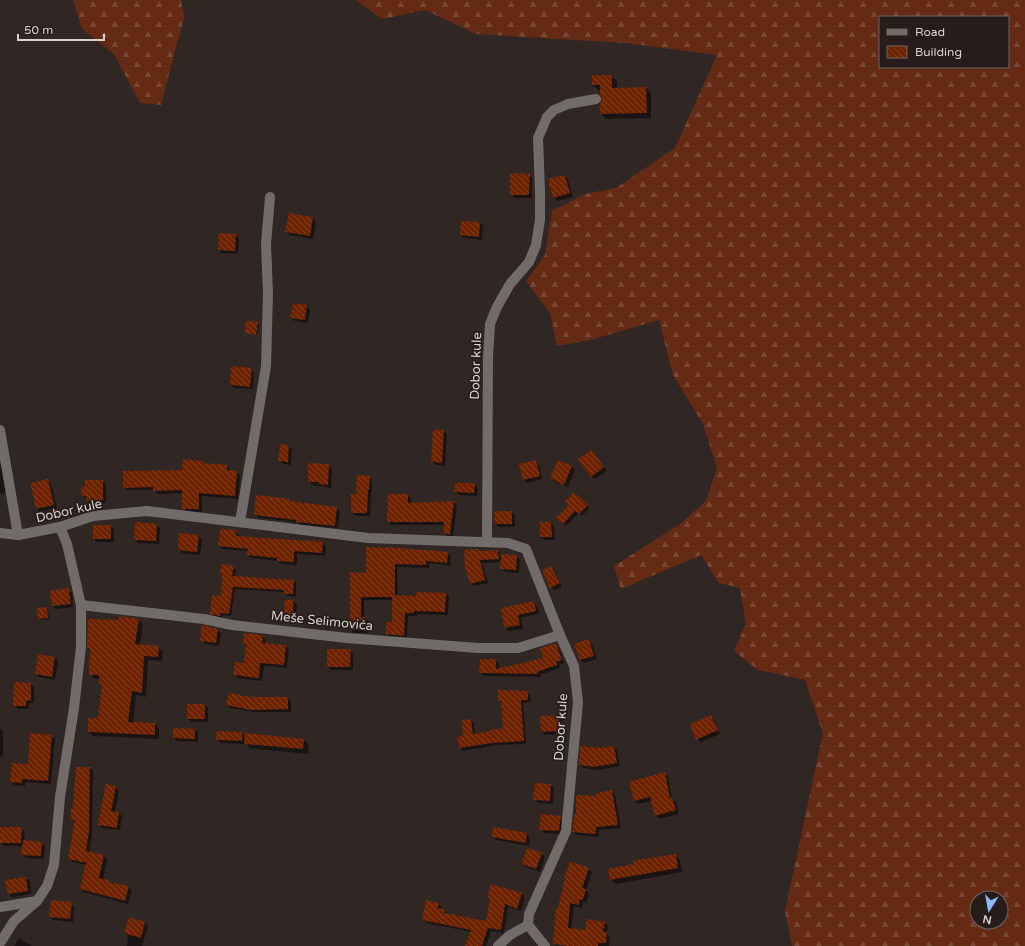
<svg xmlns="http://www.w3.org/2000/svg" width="1025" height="946" viewBox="0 0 1025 946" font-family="'Varela Round',sans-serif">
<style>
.forest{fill:url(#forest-firs);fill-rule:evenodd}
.shadow{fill:#0007}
.building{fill:url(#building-back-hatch)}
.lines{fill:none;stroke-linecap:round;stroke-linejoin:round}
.minor{stroke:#716c6a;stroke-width:10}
.labels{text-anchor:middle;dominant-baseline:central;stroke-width:3.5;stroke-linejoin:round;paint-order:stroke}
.street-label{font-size:13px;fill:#d7d1cf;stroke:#261d1a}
</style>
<defs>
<pattern id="forest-firs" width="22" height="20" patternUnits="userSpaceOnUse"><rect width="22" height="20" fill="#642a14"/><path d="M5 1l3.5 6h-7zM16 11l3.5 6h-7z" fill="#794835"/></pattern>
<pattern id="building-back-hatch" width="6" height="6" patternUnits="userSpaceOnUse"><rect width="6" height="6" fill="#6e2200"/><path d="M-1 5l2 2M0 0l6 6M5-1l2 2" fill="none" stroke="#824124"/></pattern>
</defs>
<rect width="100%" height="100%" fill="#302724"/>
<g class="forest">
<polygon points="73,0 181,0 184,17 161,105 140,103 114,54 82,29"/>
<path d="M356,0H1025V946H792L785,911L823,733L805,680L758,670L734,651L746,624L740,588L719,583L701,555L621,589L614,566L680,524L706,501L717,468L703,424L673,375L659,320L590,340L557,346L550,313L526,281L545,255L552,211L585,194L616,188L675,148L717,55L625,43L476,34L425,10L382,19ZM880,17H1008V67H880ZM977,898H1001V922H977Z"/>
</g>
<g class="shadow">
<polygon points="612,76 617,81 617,89 646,88 651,93 651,118 606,119 601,113 604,98 601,90 598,90 593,85"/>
<polygon points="529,175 532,178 532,198 514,198 511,194"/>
<polygon points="565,176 568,179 573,197 557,201 554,197"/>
<polygon points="313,218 316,222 313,239 290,235 286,231"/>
<polygon points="462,222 480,223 483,226 482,240 464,238 461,235"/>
<polygon points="220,234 236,235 239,239 238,254 222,253 219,250"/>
<polygon points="306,306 310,310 308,323 295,321 291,318"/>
<polygon points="257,323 259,325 257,335 246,332"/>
<polygon points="251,369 254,372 253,389 234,388 231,385"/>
<polygon points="444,431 447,435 445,466 436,465 432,462"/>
<polygon points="289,446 292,449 291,465 283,464 280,461"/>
<polygon points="595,454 607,471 595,479 592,476"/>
<polygon points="535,461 539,465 542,479 527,483 524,480"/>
<polygon points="559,461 572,467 575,470 568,487 554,481 551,478"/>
<polygon points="202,462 205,464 227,466 230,469 230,471 236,472 240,475 238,499 202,496 202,512 186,512 183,508 183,493 158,494 154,490 127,490 124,487 183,471"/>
<polygon points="309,464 329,465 332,469 331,488 312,485 309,481"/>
<polygon points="0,465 2,468 6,493 0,494"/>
<polygon points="369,477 372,480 372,493 371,493 370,516 356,516 352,512 357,495"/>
<polygon points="47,480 51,484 57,508 40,512 37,509 31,484"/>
<polygon points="102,481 106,484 106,503 91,504 83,496 86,488"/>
<polygon points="474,484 478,488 477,496 459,495 455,492"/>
<polygon points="574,493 590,508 582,516 579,513 566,526 558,518 570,505"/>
<polygon points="408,495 411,498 411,504 454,502 457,506 453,537 448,537 445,534 445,525 391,525 388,521"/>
<polygon points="289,500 292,503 336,508 340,512 338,528 300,525 297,522 258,518 255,514"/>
<polygon points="511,512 515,515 515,527 499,527 496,524"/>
<polygon points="551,523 554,526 555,540 545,540 541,537"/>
<polygon points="157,525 160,528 159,544 138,543 135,540"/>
<polygon points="111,526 114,529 114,542 97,542 94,539"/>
<polygon points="235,531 239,535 239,537 323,543 326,546 325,556 297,554 297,565 281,564 278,561 252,558 248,555 249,551 223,549 219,546"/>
<polygon points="180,534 199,536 202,540 200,555 182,553 179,550"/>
<polygon points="367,548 448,553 451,557 450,566 429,563 429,568 397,567 398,596 416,597 446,594 449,597 448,615 417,614 417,616 408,616 407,639 390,637 387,634 393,623 393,600 364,600 364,618 368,621 368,633 354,633 351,629 367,574"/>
<polygon points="465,551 498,551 501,555 516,556 520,559 519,573 505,572 502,569 502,562 482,563 488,583 474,586 471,584"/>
<polygon points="233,567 236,570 235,577 293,580 296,583 296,597 287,596 284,592 235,589 231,616 223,615 222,618 214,616 211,613 222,597 223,575"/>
<polygon points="551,567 554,570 562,587 555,590 551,587"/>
<polygon points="68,590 72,593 73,607 56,609 53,606"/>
<polygon points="293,601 297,604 295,622 288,622 285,618"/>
<polygon points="534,602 537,606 539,614 521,618 523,629 508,631 505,627 502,609"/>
<polygon points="46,608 48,609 49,619 41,620 39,618"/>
<polygon points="138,620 143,624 140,645 158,647 163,652 162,661 148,660 146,697 136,695 133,723 155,724 159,728 159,739 93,736 89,732 89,719 99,719 103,686 100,683 100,679 95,679 90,674 91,650 88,648 119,621"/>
<polygon points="218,630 221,633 219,646 205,644 201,640"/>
<polygon points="262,636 265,639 265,644 285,646 289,649 287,668 264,666 262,681 238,678 234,674 245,664 247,646 244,643"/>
<polygon points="589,641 592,644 597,659 584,663 580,660"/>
<polygon points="556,644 559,648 564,663 559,665 560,668 540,675 541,677 484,676 480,672 496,660 499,664 499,669 544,659"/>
<polygon points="350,650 353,654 353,670 331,670 328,666"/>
<polygon points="55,658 58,661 55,680 39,677 36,674"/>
<polygon points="31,684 34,687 34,703 29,703 29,709 18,709 14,705"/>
<polygon points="527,692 530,695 531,702 523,703 526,744 497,745 463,751 460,748 458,738 464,736 471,720 474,723 475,735 504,730 502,704 499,701"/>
<polygon points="250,698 288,698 291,702 291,712 254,712 230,708 227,705"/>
<polygon points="188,705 205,705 208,708 208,722 192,722 188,719"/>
<polygon points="711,716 714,719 720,734 701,742 697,739"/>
<polygon points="558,717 562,720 562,734 545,735 542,732"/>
<polygon points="0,728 3,731 3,756 0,757"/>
<polygon points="195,730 198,733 198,742 177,741 174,738"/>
<polygon points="242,733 245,737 304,740 309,745 308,754 250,748 246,744 221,743 217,740"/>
<polygon points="51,736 55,739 51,784 25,782 25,786 14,785 11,781 29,765"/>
<polygon points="613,747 617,750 620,766 598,770 583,768 580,765"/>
<polygon points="90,768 93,772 92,835 89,853 104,856 107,859 103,880 110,883 128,887 132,890 128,904 84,892 81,889 87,865 73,862 69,859 75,823 72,819 74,810"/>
<polygon points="664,773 668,777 672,798 676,802 679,814 659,819 655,815 652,801 638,804 635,801"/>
<polygon points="551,785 554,788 553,804 538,803 534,799"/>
<polygon points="116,787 119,791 115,812 119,813 122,816 120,830 102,828 99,824"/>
<polygon points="612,791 615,795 621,828 599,830 599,837 577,835 573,832 577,816 598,797"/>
<polygon points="560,817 564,821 562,834 543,833 540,829"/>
<polygon points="21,828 25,832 24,842 41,843 45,846 44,859 26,858 22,854 23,846 4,846 0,842"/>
<polygon points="527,834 530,838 529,846 496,840 493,837"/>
<polygon points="528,849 542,854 545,857 540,872 526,867 523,863"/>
<polygon points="676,855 680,860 682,872 616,884 611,880 635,865"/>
<polygon points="570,862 589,869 592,872 586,890 589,894 586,903 583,902 582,908 574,906 571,929 586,931 604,922 608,926 607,933 610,937 609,946 556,946 554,944 558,909"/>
<polygon points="26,878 30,881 31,894 12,897 8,893 7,880"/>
<polygon points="492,885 522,894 525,898 521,911 508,907 504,933 491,931 486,946 466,946 472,932 427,923 423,919 439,904 442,907 441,910 445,910 448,915 487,922 491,899 489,897"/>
<polygon points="71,903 74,907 73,922 53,920 50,916"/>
<polygon points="145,923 148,926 142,946 127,946 128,936 125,933"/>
<polygon points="19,938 32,946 33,946 14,946"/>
</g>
<g class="building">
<polygon points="592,75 612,75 612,88 646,87 647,113 600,114 600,104 602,98 600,94 600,85 592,85"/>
<polygon points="510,173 530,174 529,195 510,195"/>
<polygon points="565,175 570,193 553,198 548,179"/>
<polygon points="289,213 313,217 310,236 285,232"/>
<polygon points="461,221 480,222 479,237 460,235"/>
<polygon points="219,233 236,234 235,251 218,250"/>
<polygon points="293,303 307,305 305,320 290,318"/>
<polygon points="246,321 258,322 256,335 245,333"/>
<polygon points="231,366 252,368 250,387 230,385"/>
<polygon points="433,430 444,430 442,463 431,462"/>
<polygon points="280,444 289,445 288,462 278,461"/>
<polygon points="592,450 604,467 591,477 578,459"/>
<polygon points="183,459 203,461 203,463 227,465 227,470 237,471 235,496 199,493 199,509 182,509 182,490 153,491 153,487 123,488 123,471 182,470"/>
<polygon points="536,460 540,476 523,480 519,464"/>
<polygon points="558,460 572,466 564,485 550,478"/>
<polygon points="308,463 329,464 328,485 319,484 319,482 308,482"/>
<polygon points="357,475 370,476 369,490 368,490 367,513 351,513 351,494 356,494"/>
<polygon points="48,479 54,505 36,509 30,483"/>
<polygon points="85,480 103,480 103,500 86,501 86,496 82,496 81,487 85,487"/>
<polygon points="455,483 475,483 474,493 454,492"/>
<polygon points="574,492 588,505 579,514 575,511 563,524 556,518 569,505 565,501"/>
<polygon points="388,494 408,494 408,503 454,501 450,534 444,534 444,522 387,522"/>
<polygon points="256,495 290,499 289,501 337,507 335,526 296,522 296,520 254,515"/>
<polygon points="494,511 512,511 512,524 495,524"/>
<polygon points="135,522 157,524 156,541 134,540"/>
<polygon points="540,522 551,522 552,537 540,537"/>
<rect x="93" y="525" width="18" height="14"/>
<polygon points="220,529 236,530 236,536 323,542 322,553 294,551 294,562 277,561 277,558 247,555 248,549 218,546"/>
<polygon points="179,533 199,535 197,552 178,550"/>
<polygon points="366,547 386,548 386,547 448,552 447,563 426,561 426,565 395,564 395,595 416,596 416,592 446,593 445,612 414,611 414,613 405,613 404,636 386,634 386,622 392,622 392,597 361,597 361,617 365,617 365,630 350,630 350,572 366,573"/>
<polygon points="478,549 479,551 498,550 499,559 480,560 485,580 470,584 465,567 464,550"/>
<polygon points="501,554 517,555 516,570 500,569"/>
<polygon points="222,564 234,566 232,576 294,580 293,594 283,594 284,590 233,587 229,614 220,613 220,616 210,614 212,595 221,596 222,574 220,573"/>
<polygon points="551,566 560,583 550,588 542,570"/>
<polygon points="69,588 71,604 52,606 50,591"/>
<polygon points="285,600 294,600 292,619 284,619"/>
<polygon points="534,601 536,611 518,615 520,625 504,628 501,608"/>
<polygon points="47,607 48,618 38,619 37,608"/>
<polygon points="119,616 139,619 135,644 159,646 158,657 144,656 142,693 132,691 128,722 155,723 155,735 88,732 88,718 98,718 102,685 99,684 99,675 89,675 90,648 87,648 88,619 119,620"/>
<polygon points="202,625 218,629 216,643 200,641"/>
<polygon points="244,633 263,635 262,643 286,645 284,665 260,663 259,678 233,675 235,662 244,663 246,644 243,644"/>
<polygon points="589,639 594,656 580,660 574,644"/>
<polygon points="556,643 562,660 556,662 557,665 537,672 538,674 479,673 480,659 496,659 496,669 543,658 540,648"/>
<polygon points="327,649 351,649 350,667 327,667"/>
<polygon points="38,654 55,657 52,677 35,674"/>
<polygon points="14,682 31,683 31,700 26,701 26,706 13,706"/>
<polygon points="498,690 528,691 528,700 521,700 524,741 493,743 459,748 457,737 463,736 462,720 471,719 473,734 491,731 491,729 503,729 501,701 498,701"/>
<polygon points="229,693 250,697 288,697 288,709 250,710 226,705"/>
<rect x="187" y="704" width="18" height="15"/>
<polygon points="711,715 718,730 696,740 690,724"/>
<polygon points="540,716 559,716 559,731 541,732"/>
<polygon points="173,728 195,729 195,739 173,738"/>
<polygon points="217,731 242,732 242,741 216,740"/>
<polygon points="30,733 52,735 48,781 22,779 22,783 10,782 12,763 28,764"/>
<polygon points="245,733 304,739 303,749 244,744"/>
<polygon points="580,746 600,748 614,746 617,763 594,767 579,765"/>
<polygon points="76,767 90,767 89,831 86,851 104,855 99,878 109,880 108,882 129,886 125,901 80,889 86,863 68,859 75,820 71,820 71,809 73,809"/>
<polygon points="665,772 670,798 672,797 676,810 655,816 650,797 634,801 629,782"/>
<polygon points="535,783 551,784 550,801 533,800"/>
<polygon points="106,784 116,786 111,811 119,812 117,828 98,825"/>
<polygon points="612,790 618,825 596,827 596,834 572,832 574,818 575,814 576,815 576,795 596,796 596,793"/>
<polygon points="541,814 561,816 559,831 539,830"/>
<polygon points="0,827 22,827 21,843 0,843"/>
<polygon points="493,827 527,833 526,843 492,837"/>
<polygon points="23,840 42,842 41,856 21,855"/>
<polygon points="527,848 542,853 536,869 522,864"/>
<polygon points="676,854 678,868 610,880 608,869 634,864 633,861"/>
<polygon points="570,861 589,868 582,888 586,889 583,900 580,899 579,905 570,903 568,928 585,930 587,919 605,922 603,932 607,932 606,943 598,943 598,946 567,946 553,944 556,908 558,908 565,878 564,878"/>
<polygon points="26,877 28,891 8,894 5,880"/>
<polygon points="491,884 522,893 517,909 505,904 501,930 488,928 482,946 465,946 471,930 422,920 426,900 439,903 438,908 445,910 444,913 486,921 490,898 487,897"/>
<polygon points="51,900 72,902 70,919 49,917"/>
<polygon points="129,917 145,922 141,938 124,933"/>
</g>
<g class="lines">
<g class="minor">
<polyline points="0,430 18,535"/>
<polyline points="240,522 266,366 268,293 266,244 270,197"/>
<polyline points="0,533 18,535 60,527 93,516 147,511 368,538 508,543 526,549 560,635 574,666 578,702 566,831 529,914 528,925 545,946"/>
<polyline points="487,541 488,357 490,324 497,307 510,284 529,262 536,245 540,220 540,192 538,138 547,117 554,110 568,104 596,99"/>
<polyline points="81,605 204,619 232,625 347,638 478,648 518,648 560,635"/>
<polyline points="0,907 37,901"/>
<polyline points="0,943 14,921 37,901 47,886 54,865 60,797 74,708 81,647 81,605 67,544 60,527"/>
<polyline points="498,946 510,935 528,925"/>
</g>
</g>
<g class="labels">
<g class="street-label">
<text transform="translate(476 366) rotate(-88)">Dobor kule</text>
<text transform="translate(69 511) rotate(-13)">Dobor kule</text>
<text transform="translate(322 621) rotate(6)">Meše Selimovića</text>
<text transform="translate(561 727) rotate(-86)">Dobor kule</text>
</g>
</g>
<rect x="879" y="16" width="130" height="52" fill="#261d1a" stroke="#6d6562"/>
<rect x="887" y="29" width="20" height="6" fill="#716c6a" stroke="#6d6562"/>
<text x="915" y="36" font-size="12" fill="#d7d1cf">Road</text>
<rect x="887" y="46" width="20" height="12" fill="url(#building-back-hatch)" stroke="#6d6562"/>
<text x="915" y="56" font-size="12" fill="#d7d1cf">Building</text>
<g transform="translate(989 910) rotate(191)"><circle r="19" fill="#261d1a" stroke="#6d6562"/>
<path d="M0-3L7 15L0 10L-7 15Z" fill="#8cb9fc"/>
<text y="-6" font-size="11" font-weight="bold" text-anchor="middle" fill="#d7d1cf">N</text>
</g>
<path d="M18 34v6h86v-6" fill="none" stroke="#d7d1cf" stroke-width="2"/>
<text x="24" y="34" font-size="12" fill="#d7d1cf" stroke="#261d1a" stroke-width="3" paint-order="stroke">50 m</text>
</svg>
